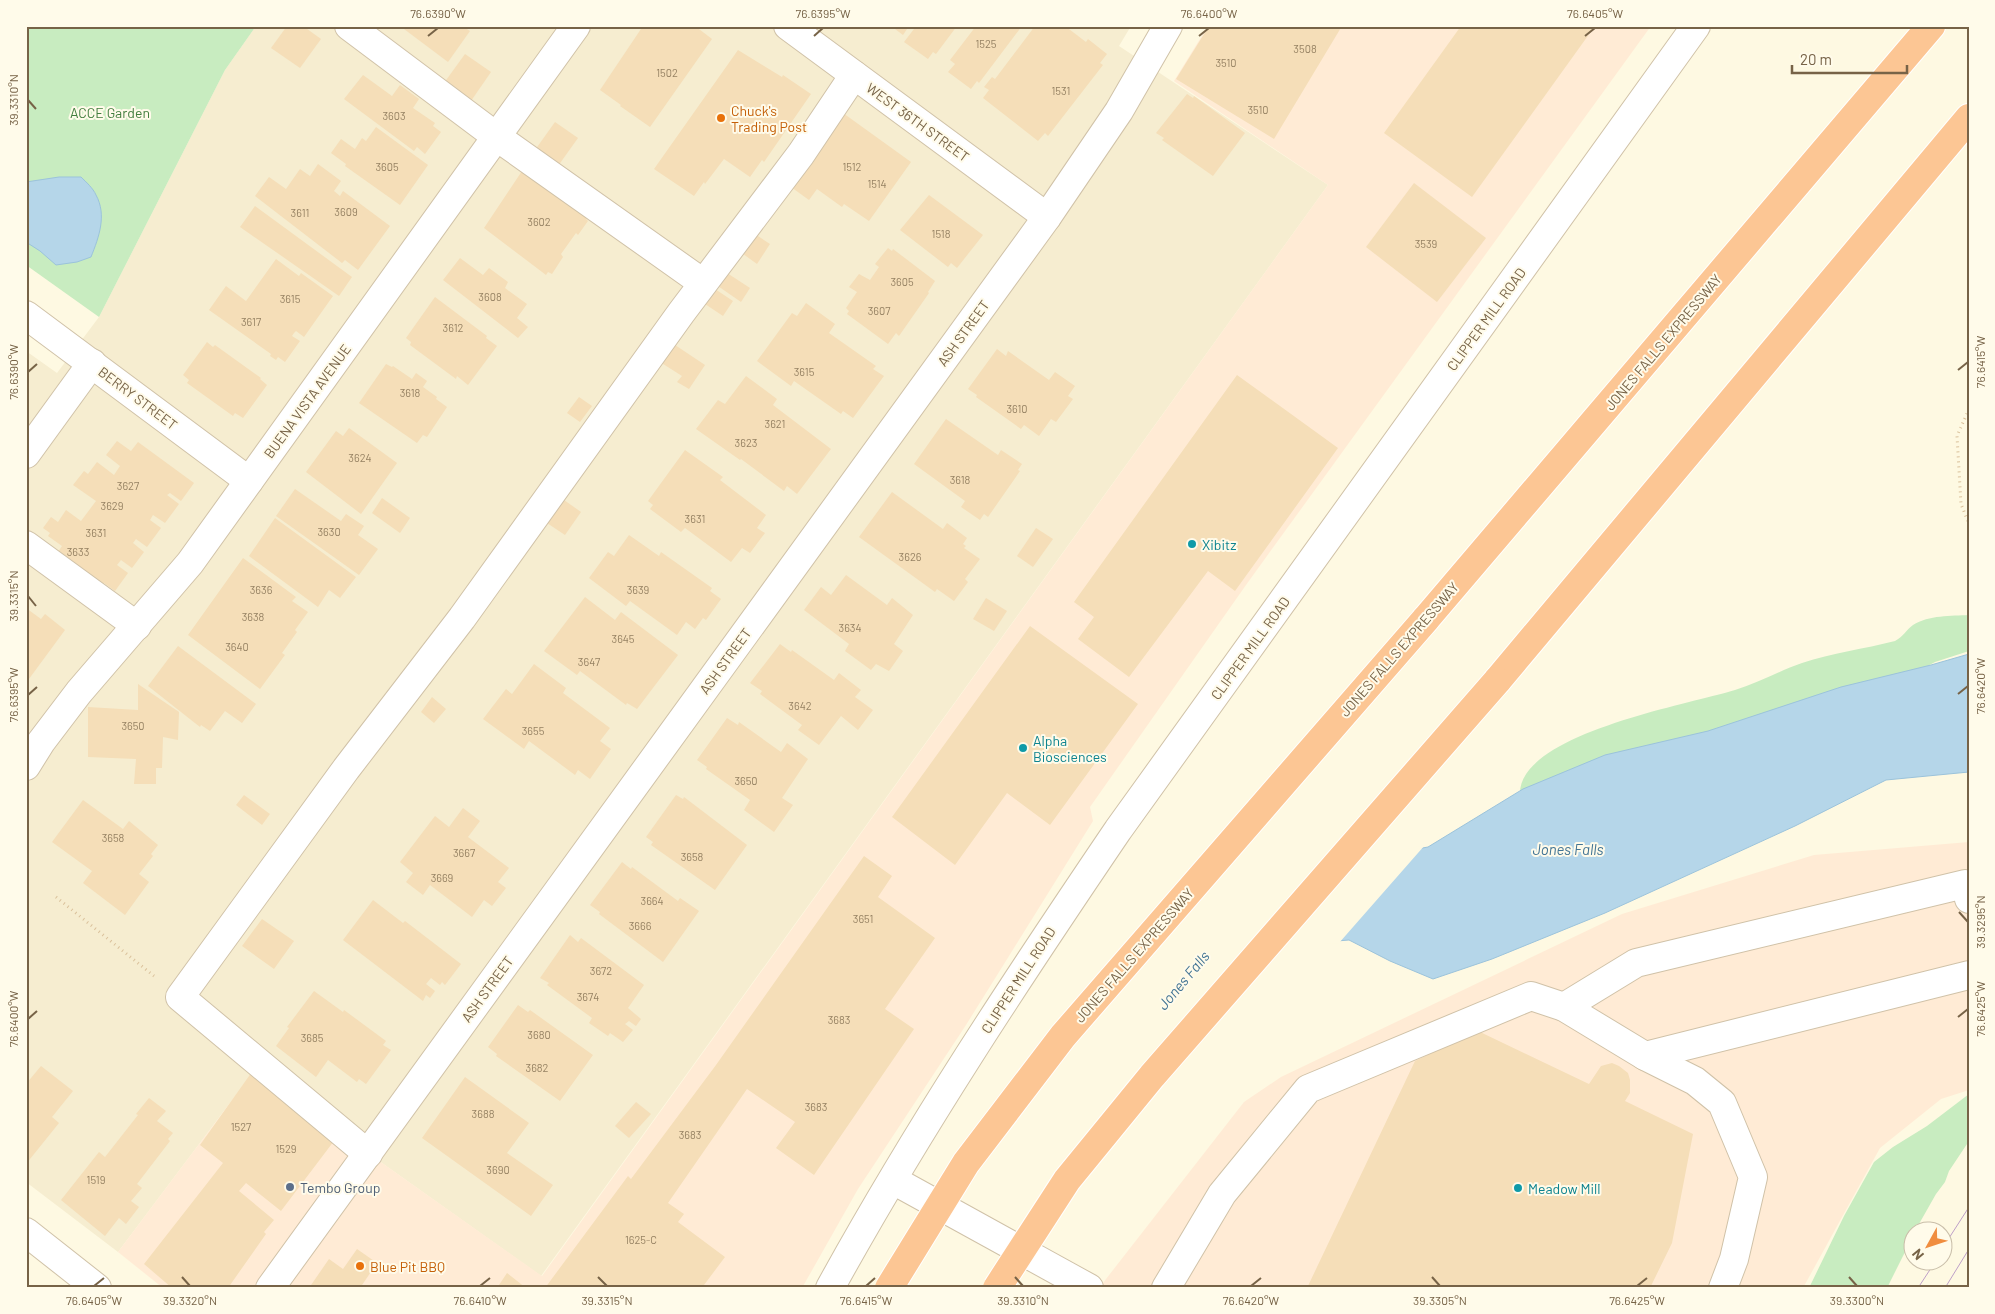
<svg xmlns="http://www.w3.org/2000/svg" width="1995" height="1314" viewBox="0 0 1995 1314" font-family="Barlow,sans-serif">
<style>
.residential{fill:#f6edd0}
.commercial{fill:#ffebd5}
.green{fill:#c8ecc0}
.water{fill:#b5d6e9;stroke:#9bc3db}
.pier{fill:#fef9e2}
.building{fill:#f5deb8}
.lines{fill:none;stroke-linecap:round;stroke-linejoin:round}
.minor-casing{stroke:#d0c2a8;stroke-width:30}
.highway-casing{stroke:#fff;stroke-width:30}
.path{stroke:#dac19b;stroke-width:3;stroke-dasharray:1 4;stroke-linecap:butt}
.minor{stroke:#fff;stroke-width:28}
.highway{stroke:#fcc694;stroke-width:28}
.tram{stroke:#bea0c8;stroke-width:1}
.highway-bridge-casing{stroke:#fff;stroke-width:30;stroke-linecap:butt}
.highway-bridge{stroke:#fcc694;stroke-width:28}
.ticks{fill:none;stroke:#776347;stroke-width:2}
.food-dot{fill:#e8710a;stroke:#fffbea;stroke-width:2}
.culture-dot{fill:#0f9aa8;stroke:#fffbea;stroke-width:2}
.service-dot{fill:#5c6f8a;stroke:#fffbea;stroke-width:2}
.labels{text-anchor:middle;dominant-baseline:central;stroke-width:4;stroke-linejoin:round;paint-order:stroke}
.number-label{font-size:11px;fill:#968263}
.food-label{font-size:14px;fill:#c56008;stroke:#fffbea;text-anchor:start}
.park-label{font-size:14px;fill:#427e3e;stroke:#fffbea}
.street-label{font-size:14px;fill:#776347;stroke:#fffbea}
.culture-label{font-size:14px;fill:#0d838f;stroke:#fffbea;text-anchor:start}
.service-label{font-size:14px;fill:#4e5e75;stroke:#fffbea;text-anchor:start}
.water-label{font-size:15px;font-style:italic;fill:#427494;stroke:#fffbea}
.neatline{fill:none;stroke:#776347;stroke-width:2}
.ticks-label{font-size:12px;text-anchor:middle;fill:#776347}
</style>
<rect width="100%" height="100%" fill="#fef9e2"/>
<polygon class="residential" points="256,26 1131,26 1119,46 1328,185 541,1276 368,1153 263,1059 118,1252 26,1182 26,351 57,373 99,317 225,70"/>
<g class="commercial">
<polygon points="1208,26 1651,26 1246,585 1090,807 1093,821 966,1025 858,1189 802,1288 163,1288 118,1252 263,1059 368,1153 542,1276 1328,185 1174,81"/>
<polygon points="1969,842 1969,1090 1941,1099 1880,1148 1803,1288 1099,1288 1244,1102 1281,1077 1622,914 1814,855"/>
</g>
<g class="green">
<polygon points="26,26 256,26 225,70 99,317 26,265"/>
<path d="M1969,615V651L1935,662L1922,669L1520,796C1515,734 1691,704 1735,690C1758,683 1779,671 1802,663C1832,653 1864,649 1895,641C1903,637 1906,630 1913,625C1929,615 1951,616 1969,615Z"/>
<polygon points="1969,1094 1969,1141 1949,1171 1945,1182 1936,1194 1915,1231 1912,1232 1912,1238 1887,1288 1809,1288 1844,1216 1874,1162 1893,1147 1927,1126"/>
</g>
<g class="water">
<path d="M59,177H81C86,182 93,188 96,195C107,215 99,237 91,257L77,262L56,265L40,251L26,242V182Z"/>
<polygon points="1969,654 1969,772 1886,780 1795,826 1605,913 1492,959 1433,979 1390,961 1349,940 1324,942 1294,954 1254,984 906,1288 1395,853 1428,847 1523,789 1605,755 1708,731 1841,687 1931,665"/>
</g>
<polygon class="pier" points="1270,843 1332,845 1395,851 1425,845 1339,943 1324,944 1296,956 1256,986 1196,1048 1137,1118 1022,1288 903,1288 987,1160 1099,1012 1228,869"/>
<g class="building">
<polygon points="287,26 303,26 321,39 300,68 271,48"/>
<polygon points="400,26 462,26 470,31 448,62"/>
<polygon points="643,26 695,26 712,39 650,127 620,106 621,105 600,90"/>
<polygon points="891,26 957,26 936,54 933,52 928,59 904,42 914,29 909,26 903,35"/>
<polygon points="976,26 1022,26 979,83 977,81 971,89 948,72 955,64 950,60"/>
<polygon points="1035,26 1065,26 1086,42 1088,39 1107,54 1100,63 1103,65 1048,136 1045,133 1038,141 983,98 989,90 984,87 992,77 995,79"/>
<polygon points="1209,26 1342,26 1274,139 1176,79"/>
<polygon points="1461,26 1595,26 1472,197 1384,133"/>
<polygon points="738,50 782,77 783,75 811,94 764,162 762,160 750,177 724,159 705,184 704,182 694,196 654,169"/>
<polygon points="465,54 491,72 471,101 444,83"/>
<polygon points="363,75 392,96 400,85 419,99 413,108 435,123 433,126 441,132 425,154 417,147 414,151 344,99"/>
<polygon points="1187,94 1193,98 1194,96 1245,133 1213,176 1162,140 1164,138 1156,133"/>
<polygon points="836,108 911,162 869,221 844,204 842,207 817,189 809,200 791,187"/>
<polygon points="555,122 578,138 558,166 535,150"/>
<polygon points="376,127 428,165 400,205 345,166 346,164 331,153 341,139 355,149 362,138 366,141"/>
<polygon points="318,164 341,181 334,191 340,196 343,191 390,226 358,270 345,260 342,263 255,196 269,177 286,189 300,169 310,176"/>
<polygon points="524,168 590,213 586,219 588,221 578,235 576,233 561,254 563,257 552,274 548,272 546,275 484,228"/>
<polygon points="1414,183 1486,238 1437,302 1366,247"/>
<polygon points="929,195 983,235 957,268 951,263 948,267 900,230"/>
<polygon points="255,206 352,277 339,296 240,227"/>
<polygon points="752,232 770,244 757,264 739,251"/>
<polygon points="888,248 892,251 893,249 935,281 928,292 929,293 899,336 896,333 888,344 847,314 849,311 846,308 857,292 849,287 859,274 870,280 879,267 875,264"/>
<polygon points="460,258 483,275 489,268 508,282 505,288 527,304 517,318 528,327 518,338 443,280"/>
<polygon points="276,259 299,276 301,273 333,296 304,337 296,331 294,333 292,336 300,341 285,362 278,357 276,360 270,356 271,354 209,310 226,286 246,301"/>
<polygon points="724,271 750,288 741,302 715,284"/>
<polygon points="715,289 733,301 723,316 705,304"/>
<polygon points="435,297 487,336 486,338 497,346 468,385 457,376 456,379 410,345 411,342 406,338"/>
<polygon points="806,303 835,324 829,333 876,366 873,369 884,376 853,418 843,411 841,414 794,381 791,386 757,361 792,313 797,316"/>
<polygon points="207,342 213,347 215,345 261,378 260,379 267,385 243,418 235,413 233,416 187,383 189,380 183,375"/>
<polygon points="672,343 705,365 689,389 677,382 682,376 660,362"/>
<polygon points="997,349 1006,356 1008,351 1049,380 1055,372 1075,386 1068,396 1073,399 1056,422 1051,419 1039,436 1024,425 1021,429 976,397 977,395 968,389"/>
<polygon points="386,364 392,367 393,366 412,379 416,373 427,381 423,387 437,397 436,399 447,407 427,437 423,435 417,443 359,403"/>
<polygon points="1237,375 1338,448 1235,591 1208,571 1129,677 1078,639 1094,617 1074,602"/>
<polygon points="746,376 777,399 773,405 831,449 797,494 787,486 784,491 741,459 740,460 696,429 718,400 725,404"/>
<polygon points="579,397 592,406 580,422 567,413"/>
<polygon points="946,419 998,455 1001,450 1022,464 1018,470 1020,471 988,517 984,514 980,520 961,507 965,501 914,464"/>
<polygon points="349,428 397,463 361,514 306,472 336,431 343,436"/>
<polygon points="117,441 131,451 138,442 194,483 181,501 170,493 167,495 179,504 165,523 153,515 150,520 161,528 147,547 136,539 133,543 144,552 132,568 121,560 117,565 128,573 115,591 104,583 101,588 56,555 62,546 48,536 50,533 43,528 51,517 58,522 66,510 81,521 96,501 73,485 84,471 88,474 97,462 114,475 120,466 106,455"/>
<polygon points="685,450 723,477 720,480 766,515 757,528 765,533 750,553 742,548 731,562 685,528 681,532 650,509 653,505 648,501"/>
<polygon points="295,489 341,521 346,514 364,526 358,535 378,549 359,575 276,516"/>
<polygon points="892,492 943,529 947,523 967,538 963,544 966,546 964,548 980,559 965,579 968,582 954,601 937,589 935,592 859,537"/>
<polygon points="382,498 410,518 400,533 372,513"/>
<polygon points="564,500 581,512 565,535 547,523"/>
<polygon points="275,518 356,577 340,598 329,590 318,607 249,556"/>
<polygon points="1036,528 1053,539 1033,567 1017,556"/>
<polygon points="629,535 659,556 661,552 712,588 710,591 721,599 706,620 703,618 695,629 686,622 677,635 630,601 626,606 589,578 608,552 614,556"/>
<polygon points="243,558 296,597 292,601 308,612 295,630 297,632 282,653 285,655 260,689 188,635"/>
<polygon points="846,575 887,605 892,598 913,615 894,644 903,651 889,671 876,664 871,670 845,651 849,644 804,610 821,587 831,595"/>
<polygon points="585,597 615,620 621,612 678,655 637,709 627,703 626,705 580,671 577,675 544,651"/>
<polygon points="986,598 1007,611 994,631 973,619"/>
<polygon points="26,608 41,619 45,614 65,630 26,683"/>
<polygon points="1030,626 1138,704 1050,825 1007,793 955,865 892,817"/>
<polygon points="780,644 791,652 792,650 834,680 839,673 861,690 855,697 873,710 858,730 841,716 819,745 798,730 802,725 760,694 762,691 750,683"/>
<polygon points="178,646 256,704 242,723 225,711 210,731 201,725 200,727 148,686"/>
<polygon points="534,664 566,688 563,693 610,728 600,741 611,749 590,779 578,770 575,775 529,741 524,749 483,719 506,689 512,694"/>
<polygon points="138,684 179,712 178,740 163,737 162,768 156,768 156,784 134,784 136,759 88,757 88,707 138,710"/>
<polygon points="432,697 446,709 434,723 421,712"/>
<polygon points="727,718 738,725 739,722 781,752 787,743 808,759 782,798 793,805 774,832 744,810 750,800 706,769 707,767 697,760"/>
<polygon points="244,795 270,814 262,825 236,805"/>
<polygon points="676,795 683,799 684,797 747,845 715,890 651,845 653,842 646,837"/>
<polygon points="83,800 123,829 129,821 158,845 151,854 153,856 139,874 149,882 125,915 83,883 92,871 52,842"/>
<polygon points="463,808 480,821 468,837 509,868 498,882 506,888 492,906 484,900 472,917 430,885 423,895 406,882 413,873 400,862 435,816 449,827"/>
<polygon points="864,856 892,876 878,897 935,938 885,1009 914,1029 814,1175 776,1148 795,1122 747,1089 668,1203 684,1214 678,1222 725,1257 704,1285 707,1288 545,1288 628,1176 631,1179 716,1065"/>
<polygon points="622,862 631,869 632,867 678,901 680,898 699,911 663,962 599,914 600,912 590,905"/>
<polygon points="373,900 403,923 405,921 461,964 445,985 442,982 440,985 431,978 426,984 435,991 430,998 426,995 423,1001 343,940"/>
<polygon points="262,919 294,941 274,969 242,946"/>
<polygon points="570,935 578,942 581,938 644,985 628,1008 641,1019 636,1026 629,1021 625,1024 633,1030 623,1042 610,1033 608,1036 589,1023 592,1018 547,985 549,983 540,978"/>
<polygon points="314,991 343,1012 344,1010 386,1041 383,1045 391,1050 366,1084 359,1079 357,1082 328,1060 316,1077 276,1046 289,1028 287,1027"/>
<polygon points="518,1005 528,1012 530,1010 593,1055 560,1101 496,1056 497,1054 488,1047"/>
<polygon points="1478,1031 1589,1084 1601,1066 1612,1063 1619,1066 1628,1073 1630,1080 1630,1093 1625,1101 1693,1134 1672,1243 1650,1288 1307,1288 1415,1061"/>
<polygon points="41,1066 73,1091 52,1117 59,1123 26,1164 26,1084"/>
<polygon points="254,1069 340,1133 281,1211 246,1183 239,1191 274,1220 264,1232 266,1234 228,1288 172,1288 144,1264 223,1163 200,1145"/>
<polygon points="465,1077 529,1123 507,1153 553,1185 531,1216 422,1138"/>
<polygon points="149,1098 166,1111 157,1121 173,1133 168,1139 170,1141 137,1184 142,1188 131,1201 139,1207 126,1224 119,1218 105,1236 61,1200 99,1152 105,1157 138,1115 136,1114"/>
<polygon points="636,1102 651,1114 629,1138 615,1126"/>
<polygon points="357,1249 377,1263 360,1288 309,1288 329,1259 343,1269"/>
<polygon points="507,1273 526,1288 497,1288"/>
</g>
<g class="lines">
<g class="minor-casing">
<g id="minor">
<polyline points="349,26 497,137 703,283"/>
<polyline points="788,26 1047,217"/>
<polyline points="26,315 249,481"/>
<polyline points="26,454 92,363"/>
<polyline points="26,545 137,626"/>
<polyline points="26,766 41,742 79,692 190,563 576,26"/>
<polyline points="1564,1007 1636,963 1965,884 1969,899"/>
<polyline points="1645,1056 1969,975"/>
<polyline points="368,1154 180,997 346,769 462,618 681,313 801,154 854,75"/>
<polyline points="893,1180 1089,1288"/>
<polyline points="26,1232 97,1288"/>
<polyline points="270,1288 1047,217 1119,111 1168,26"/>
<path d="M830,1288C917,1130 1017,979 1118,830L1696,26"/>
<polyline points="1166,1288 1222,1194 1308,1089 1531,996 1564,1007 1645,1056 1695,1081 1722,1103 1753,1177 1734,1259 1723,1288"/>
</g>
</g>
<g class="highway-casing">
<g id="highway">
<polyline points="1425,620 1931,26"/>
<polyline points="1497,681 1969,118"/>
</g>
</g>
<g class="path">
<polyline points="1969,409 1957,436 1961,504 1969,524"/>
<polyline points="56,897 154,976"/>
</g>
<use href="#minor" class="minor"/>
<use href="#highway" class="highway"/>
<g class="tram">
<polyline points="1942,1249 1969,1207"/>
<polyline points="1918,1288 1935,1262"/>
<polyline points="1945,1288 1969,1249"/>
</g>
<g class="highway-bridge-casing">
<g id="highway-bridge">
<polyline points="889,1288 966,1163 1063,1036 1425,620"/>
<polyline points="997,1288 1067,1180 1152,1076 1497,681"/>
</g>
</g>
<use href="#highway-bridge" class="highway-bridge"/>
</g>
<path class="ticks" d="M428,36L438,28M814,36L823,28M1199,36L1209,28M1585,36L1595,28M28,100L36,109M1958,370L1968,362M28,372L37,364M28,596L36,606M1958,694L1968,686M28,695L37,687M1959,912L1968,922M1958,1017L1968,1009M28,1019L37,1011M182,1277L190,1286M598,1277L607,1286M1015,1277L1023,1286M1432,1277L1440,1286M1849,1277L1857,1286M94,1286L104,1278M480,1286L490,1278M866,1286L875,1278M1251,1286L1261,1278M1637,1286L1647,1278"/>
<g class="food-dot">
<circle cx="721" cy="118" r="5"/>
<circle cx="360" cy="1266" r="5"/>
</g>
<g class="culture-dot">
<circle cx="1192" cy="544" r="5"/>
<circle cx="1023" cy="748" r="5"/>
<circle cx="1518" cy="1188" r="5"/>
</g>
<circle class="service-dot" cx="290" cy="1187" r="5"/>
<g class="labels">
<g class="number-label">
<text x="986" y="43">1525</text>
<text x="1305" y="48">3508</text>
<text x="1226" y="62">3510</text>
<text x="667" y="72">1502</text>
<text x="1061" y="90">1531</text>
<text x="1258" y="109">3510</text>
<text x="394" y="115">3603</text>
<text x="387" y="166">3605</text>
<text x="852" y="166">1512</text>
<text x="877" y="183">1514</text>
<text x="346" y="211">3609</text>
<text x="300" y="212">3611</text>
<text x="539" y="221">3602</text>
<text x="941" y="233">1518</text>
<text x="1426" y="243">3539</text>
<text x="902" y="281">3605</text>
<text x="490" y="296">3608</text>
<text x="290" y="298">3615</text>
<text x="879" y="310">3607</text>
<text x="251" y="321">3617</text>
<text x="453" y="327">3612</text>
<text x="804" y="371">3615</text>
<text x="410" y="392">3618</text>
<text x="1017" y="408">3610</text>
<text x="775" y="423">3621</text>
<text x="746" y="442">3623</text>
<text x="360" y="457">3624</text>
<text x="960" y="479">3618</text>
<text x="128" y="485">3627</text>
<text x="112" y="505">3629</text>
<text x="695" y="518">3631</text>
<text x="329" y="531">3630</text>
<text x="96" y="532">3631</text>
<text x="78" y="551">3633</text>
<text x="910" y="556">3626</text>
<text x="261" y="589">3636</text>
<text x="638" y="589">3639</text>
<text x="253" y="616">3638</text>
<text x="850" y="627">3634</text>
<text x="623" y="638">3645</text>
<text x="237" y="646">3640</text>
<text x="589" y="661">3647</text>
<text x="800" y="705">3642</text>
<text x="133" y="725">3650</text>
<text x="533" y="730">3655</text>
<text x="746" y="780">3650</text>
<text x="113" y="837">3658</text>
<text x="464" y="852">3667</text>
<text x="692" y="856">3658</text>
<text x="442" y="877">3669</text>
<text x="652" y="900">3664</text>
<text x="863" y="918">3651</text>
<text x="640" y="925">3666</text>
<text x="601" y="970">3672</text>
<text x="588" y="996">3674</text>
<text x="839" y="1019">3683</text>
<text x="539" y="1034">3680</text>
<text x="312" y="1037">3685</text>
<text x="537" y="1067">3682</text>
<text x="816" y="1106">3683</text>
<text x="483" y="1113">3688</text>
<text x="241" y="1126">1527</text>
<text x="690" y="1134">3683</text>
<text x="286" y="1148">1529</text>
<text x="498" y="1169">3690</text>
<text x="96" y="1179">1519</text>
<text x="641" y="1239">1625-C</text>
</g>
<g class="food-label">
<text x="731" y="110">Chuck's<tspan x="731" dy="16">Trading Post</tspan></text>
<text x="370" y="1266">Blue Pit BBQ</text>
</g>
<g class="park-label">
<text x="110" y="112">ACCE Garden</text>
</g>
<g class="street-label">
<text transform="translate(918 122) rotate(36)">WEST 36TH STREET</text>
<text transform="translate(1486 319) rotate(-54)">CLIPPER MILL ROAD</text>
<text transform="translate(963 333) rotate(-54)">ASH STREET</text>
<text transform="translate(1663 342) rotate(-50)">JONES FALLS EXPRESSWAY</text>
<text transform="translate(138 398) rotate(37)">BERRY STREET</text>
<text transform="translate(307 401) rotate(-54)">BUENA VISTA AVENUE</text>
<text transform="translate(1250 648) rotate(-54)">CLIPPER MILL ROAD</text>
<text transform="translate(1399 649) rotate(-49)">JONES FALLS EXPRESSWAY</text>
<text transform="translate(725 661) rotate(-54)">ASH STREET</text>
<text transform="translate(1134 955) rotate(-49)">JONES FALLS EXPRESSWAY</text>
<text transform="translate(1018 980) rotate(-57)">CLIPPER MILL ROAD</text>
<text transform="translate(487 989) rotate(-54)">ASH STREET</text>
</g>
<g class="culture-label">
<text x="1202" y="544">Xibitz</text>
<text x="1033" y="740">Alpha<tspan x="1033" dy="16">Biosciences</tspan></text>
<text x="1528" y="1188">Meadow Mill</text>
</g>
<g class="service-label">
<text x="300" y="1187">Tembo Group</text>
</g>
<g class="water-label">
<text x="1568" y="849">Jones Falls</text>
<text transform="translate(1183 980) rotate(-50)">Jones Falls</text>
</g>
</g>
<rect width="1995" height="1314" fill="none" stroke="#fffbea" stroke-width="55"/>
<g transform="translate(1928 1246) rotate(230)"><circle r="24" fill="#fffbea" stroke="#c9bea9"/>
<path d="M0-4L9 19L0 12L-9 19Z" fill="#f08d3f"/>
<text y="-8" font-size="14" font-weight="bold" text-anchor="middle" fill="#776347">N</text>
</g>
<path d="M1792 65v8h115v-8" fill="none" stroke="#776347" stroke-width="2.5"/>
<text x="1800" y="65" font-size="15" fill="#776347" stroke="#fffbea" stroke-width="4" paint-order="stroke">20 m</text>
<rect x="28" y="28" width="1940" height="1258" class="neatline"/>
<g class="ticks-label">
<text x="438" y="18">76.6390°W</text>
<text x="823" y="18">76.6395°W</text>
<text x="1209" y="18">76.6400°W</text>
<text x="1595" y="18">76.6405°W</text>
<text transform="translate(14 100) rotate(-90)" y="4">39.3310°N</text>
<text transform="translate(1981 362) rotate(-90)" y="4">76.6415°W</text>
<text transform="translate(14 372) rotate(-90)" y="4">76.6390°W</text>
<text transform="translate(14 596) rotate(-90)" y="4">39.3315°N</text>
<text transform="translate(1981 686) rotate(-90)" y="4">76.6420°W</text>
<text transform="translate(14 695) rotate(-90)" y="4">76.6395°W</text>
<text transform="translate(1981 922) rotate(-90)" y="4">39.3295°N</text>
<text transform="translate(1981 1009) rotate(-90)" y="4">76.6425°W</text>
<text transform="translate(14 1019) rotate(-90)" y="4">76.6400°W</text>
<text x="94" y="1305">76.6405°W</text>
<text x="190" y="1305">39.3320°N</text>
<text x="480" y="1305">76.6410°W</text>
<text x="607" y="1305">39.3315°N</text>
<text x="866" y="1305">76.6415°W</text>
<text x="1023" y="1305">39.3310°N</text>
<text x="1251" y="1305">76.6420°W</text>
<text x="1440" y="1305">39.3305°N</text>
<text x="1637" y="1305">76.6425°W</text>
<text x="1857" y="1305">39.3300°N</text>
</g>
</svg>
